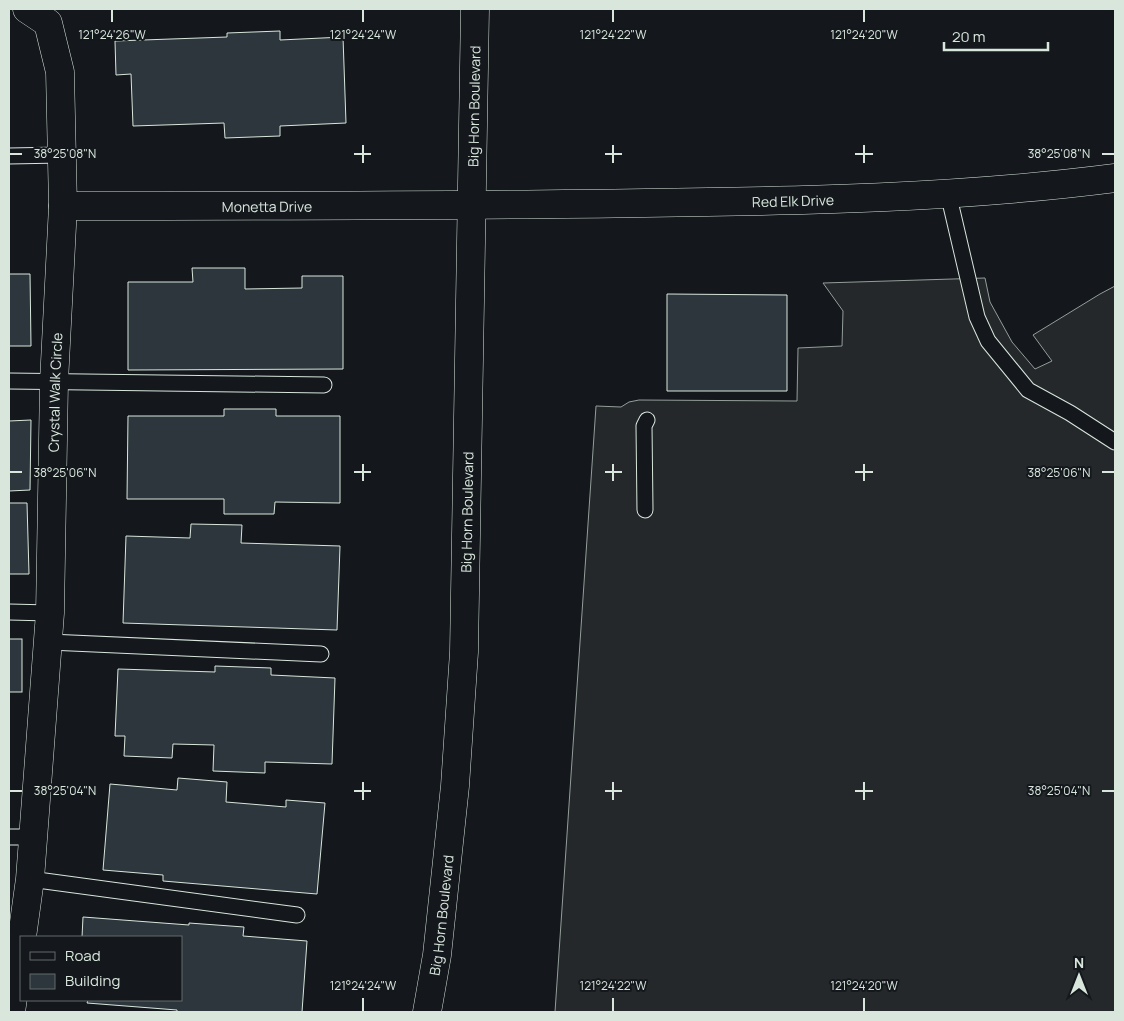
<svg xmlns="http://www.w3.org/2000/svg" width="1124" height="1021" viewBox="0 0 1124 1021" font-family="Manrope,sans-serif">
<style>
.parking{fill:#24282b;stroke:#939e99}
.building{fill:#2c363c;stroke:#d8e6dc}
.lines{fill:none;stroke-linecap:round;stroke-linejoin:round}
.service-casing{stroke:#d8e6dc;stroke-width:17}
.minor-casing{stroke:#d8e6dc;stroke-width:29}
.secondary-casing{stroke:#d8e6dc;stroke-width:29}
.service{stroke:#14181c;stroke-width:15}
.minor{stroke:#14181c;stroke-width:28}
.secondary{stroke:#14181c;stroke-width:28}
.ticks{fill:none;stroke:#d8e6dc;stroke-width:2}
.labels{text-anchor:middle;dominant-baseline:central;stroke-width:4;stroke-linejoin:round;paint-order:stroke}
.street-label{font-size:14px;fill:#d8e6dc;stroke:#14181c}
.ticks-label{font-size:12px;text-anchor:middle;fill:#d8e6dc;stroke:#14181c;stroke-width:4;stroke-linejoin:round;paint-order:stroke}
</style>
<rect width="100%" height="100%" fill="#14181c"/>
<polygon class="parking" points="985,278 990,302 1012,342 1035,369 1052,361 1033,335 1100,294 1115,286 1115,1012 555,1012 596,406 621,407 629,402 639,400 797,401 798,348 842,346 843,311 823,283"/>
<g class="building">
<polygon points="280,31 280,40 343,37 346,123 280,126 280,136 225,138 224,123 133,126 131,74 116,75 115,41 227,37 227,33"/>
<polygon points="192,268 245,268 245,289 302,288 302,276 343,276 343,369 128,370 128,282 193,282"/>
<polygon points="9,274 30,274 31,346 9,346"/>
<polygon points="667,294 787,295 787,391 667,391"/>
<polygon points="224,409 276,409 276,416 340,416 340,503 275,502 274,514 224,514 224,499 127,499 128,416 224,416"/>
<polygon points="31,420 30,490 9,491 9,421"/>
<polygon points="9,503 27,503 29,574 9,574"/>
<polygon points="191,524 242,525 241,543 340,546 337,630 123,623 126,536 190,538"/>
<rect x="9" y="639" width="13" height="53"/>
<polygon points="215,666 271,668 271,675 335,678 332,764 265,762 265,773 213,771 214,745 173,744 172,758 124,756 125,736 115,736 118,669 215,672"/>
<polygon points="178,778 227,782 226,802 286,807 286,800 325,803 317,894 163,881 163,875 103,870 110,784 177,790"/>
<polygon points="83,917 189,925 189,923 244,927 243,936 307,941 302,1012 177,1012 177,1010 87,1003 88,1000 181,1000 181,937 82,937"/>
</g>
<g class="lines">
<g class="service-casing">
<g id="service">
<polyline points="9,156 61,155"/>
<polyline points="948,193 977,317 988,341 1028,390 1070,413 1115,442"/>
<polyline points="9,381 324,385"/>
<polyline points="645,510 644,426 647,420"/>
<polyline points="9,612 50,613"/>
<polyline points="49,642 321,654"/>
<polyline points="9,837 33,837"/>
<polyline points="30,879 297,915"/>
</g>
</g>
<g class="minor-casing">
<g id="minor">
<path id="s1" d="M63,206C257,206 451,206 645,203C802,201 959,198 1115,178"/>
<path id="s2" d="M22,937L30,879L50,613L54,382L63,206L60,72L48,23L27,9"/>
<polyline points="11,1012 21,940"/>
</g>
</g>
<g class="secondary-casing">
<g id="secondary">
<path id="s3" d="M427,1012L437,955L455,786L464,652L475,9"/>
</g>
</g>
<use href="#service" class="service"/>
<use href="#minor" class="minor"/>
<use href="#secondary" class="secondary"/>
</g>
<path class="ticks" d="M112,10V22M363,10V22M613,10V22M864,10V22M363,145V163M613,145V163M864,145V163M10,154H22M354,154H371M605,154H622M855,154H873M1102,154H1114M363,464V481M613,464V481M864,464V481M10,472H22M354,472H371M605,472H622M855,472H873M1102,472H1114M363,782V800M613,782V800M864,782V800M10,791H22M354,791H371M605,791H622M855,791H873M1102,791H1114M363,998V1011M613,998V1011M864,998V1011"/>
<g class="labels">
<g class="street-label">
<text stroke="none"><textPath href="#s3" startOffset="908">Big Horn Boulevard</textPath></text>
<text stroke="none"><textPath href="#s1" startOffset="730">Red Elk Drive</textPath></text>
<text stroke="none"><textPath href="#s1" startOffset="204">Monetta Drive</textPath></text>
<text stroke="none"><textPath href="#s2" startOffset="546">Crystal Walk Circle</textPath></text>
<text stroke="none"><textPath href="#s3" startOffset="502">Big Horn Boulevard</textPath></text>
<text stroke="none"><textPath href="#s3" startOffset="98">Big Horn Boulevard</textPath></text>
</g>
</g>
<g class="ticks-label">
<text x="112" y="39">121°24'26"W</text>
<text x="363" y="39">121°24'24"W</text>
<text x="613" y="39">121°24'22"W</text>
<text x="864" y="39">121°24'20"W</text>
<text x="65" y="158">38°25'08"N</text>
<text x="1059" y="158">38°25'08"N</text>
<text x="65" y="477">38°25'06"N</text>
<text x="1059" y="477">38°25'06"N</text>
<text x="65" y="795">38°25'04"N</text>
<text x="1059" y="795">38°25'04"N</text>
<text x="363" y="990">121°24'24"W</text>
<text x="613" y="990">121°24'22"W</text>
<text x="864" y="990">121°24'20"W</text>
</g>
<rect width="1124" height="1021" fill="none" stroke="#d8e6dc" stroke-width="20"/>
<rect x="20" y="936" width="162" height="65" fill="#14181c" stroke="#626a69"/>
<rect x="30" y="952" width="25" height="8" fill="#14181c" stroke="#626a69"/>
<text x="65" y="961" font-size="15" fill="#d8e6dc">Road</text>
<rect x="30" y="974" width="25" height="15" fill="#2c363c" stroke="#626a69"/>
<text x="65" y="986" font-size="15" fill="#d8e6dc">Building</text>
<g transform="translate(1079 976)" stroke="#14181c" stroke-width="4" paint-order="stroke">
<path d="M0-4L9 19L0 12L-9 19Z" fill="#d8e6dc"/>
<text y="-8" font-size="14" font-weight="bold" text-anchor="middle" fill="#d8e6dc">N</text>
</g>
<path d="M944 42v8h104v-8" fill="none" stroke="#d8e6dc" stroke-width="2.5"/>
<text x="952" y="42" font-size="15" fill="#d8e6dc" stroke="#14181c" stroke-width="4" paint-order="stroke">20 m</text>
</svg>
